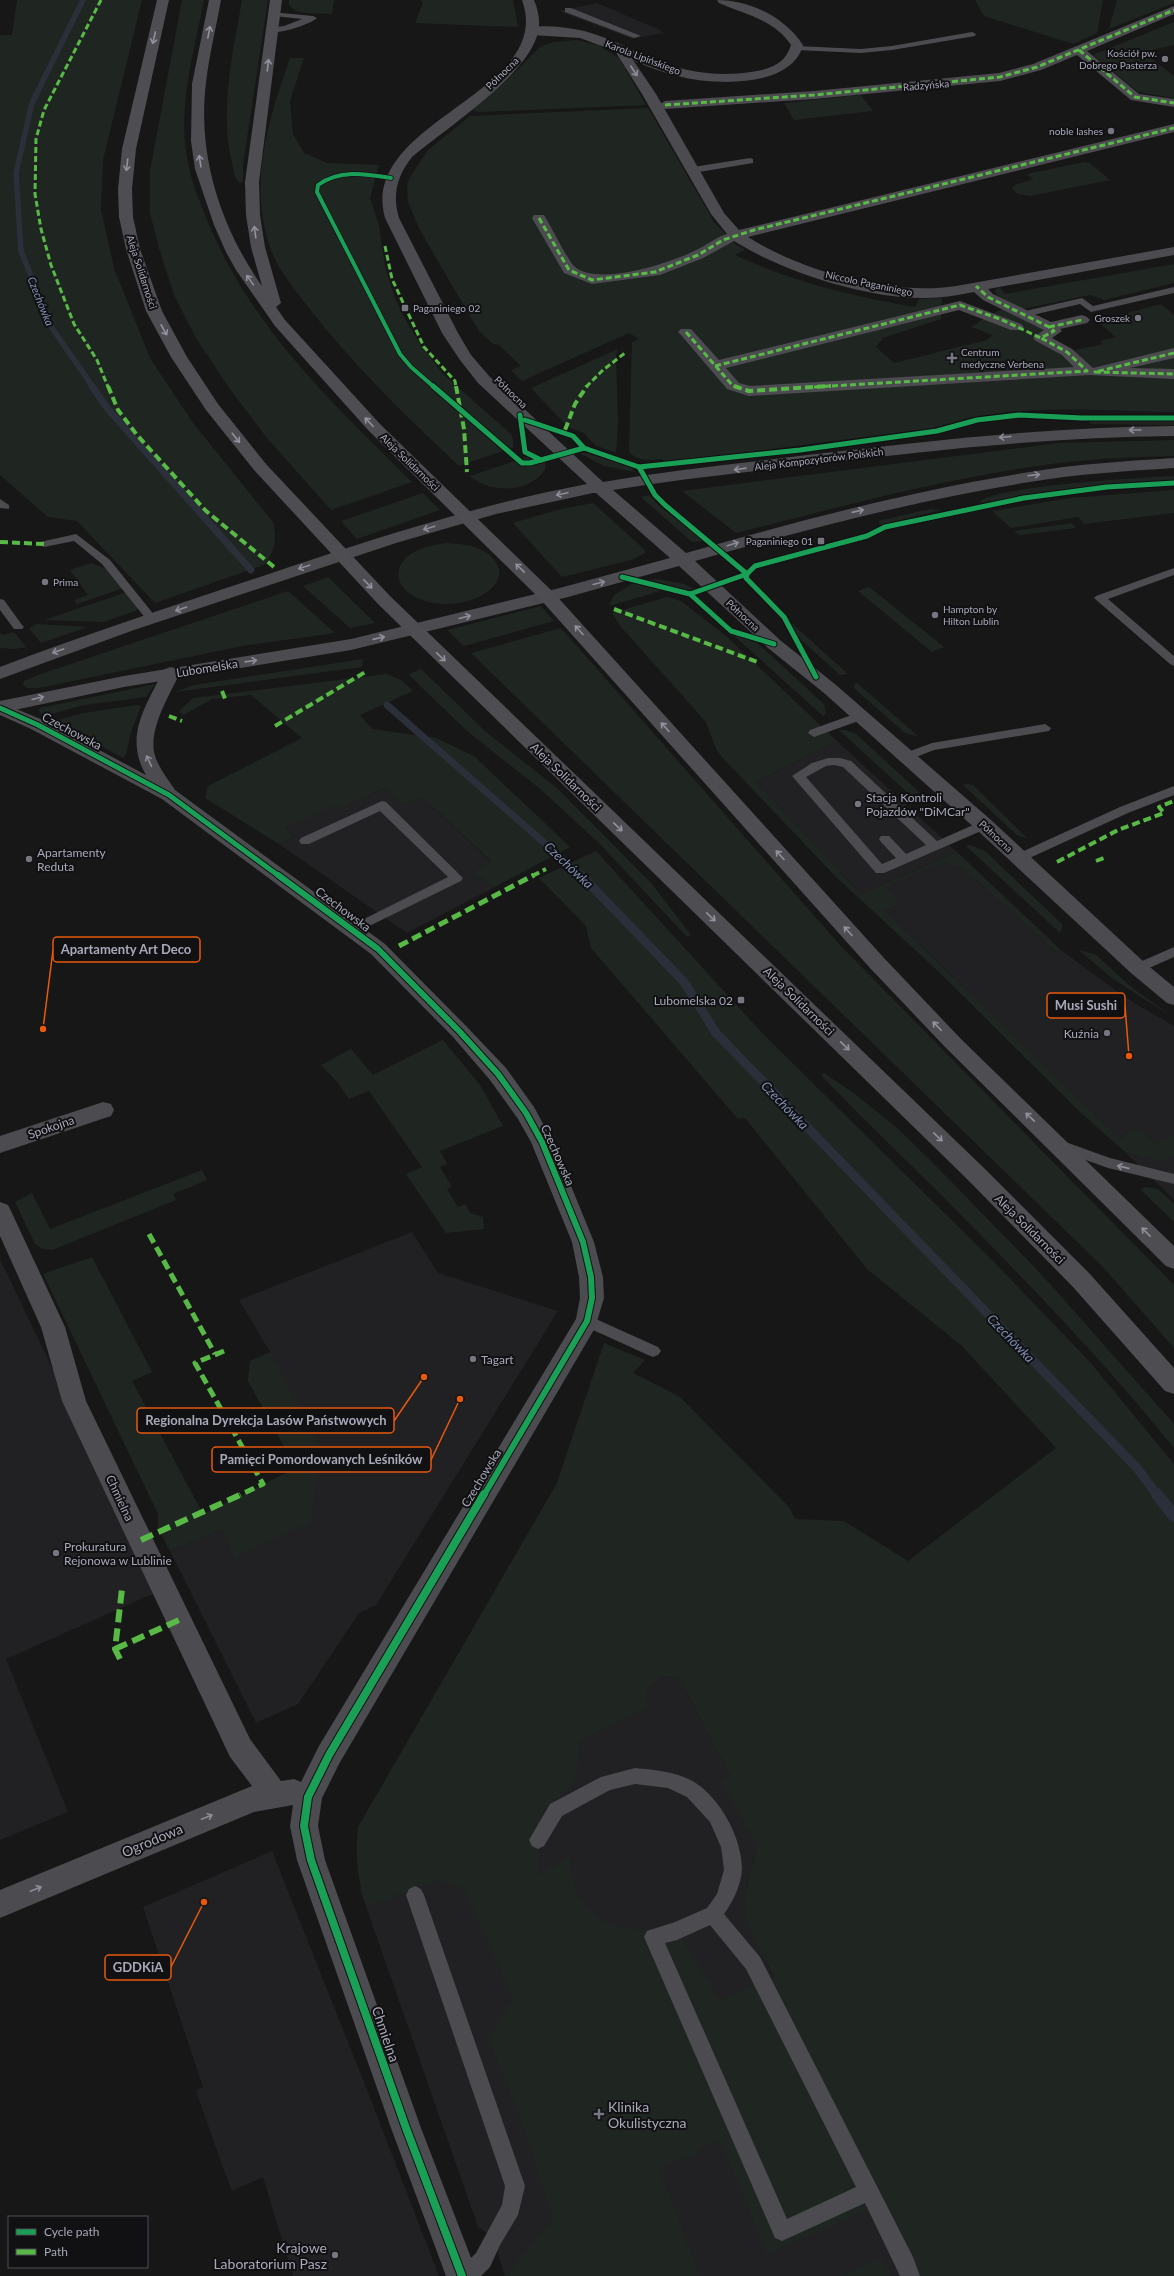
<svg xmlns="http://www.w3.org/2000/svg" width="1174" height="2276" viewBox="0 0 1174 2276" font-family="Lato,sans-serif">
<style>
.built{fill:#212123}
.green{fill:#1f2621;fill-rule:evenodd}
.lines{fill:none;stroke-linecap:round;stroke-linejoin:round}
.stream-far3{stroke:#2a2f39;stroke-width:5.5}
.stream-far2{stroke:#2a2f39;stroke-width:7}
.stream-far1{stroke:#2a2f39;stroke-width:9}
.stream{stroke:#2a2f39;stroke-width:12}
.service{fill:#4b4b50;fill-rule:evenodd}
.pedestrian{fill:#4b4b50;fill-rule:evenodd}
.minor{fill:#4b4b50;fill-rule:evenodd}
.tertiary{fill:#4b4b50;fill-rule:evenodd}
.primary{fill:#4d4d52;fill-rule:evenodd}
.quiet-far3{stroke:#58b947;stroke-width:3;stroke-dasharray:6 3;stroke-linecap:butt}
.quiet-far2{stroke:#58b947;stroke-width:4;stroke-dasharray:8 4;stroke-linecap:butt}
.quiet-far1{stroke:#58b947;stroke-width:5;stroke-dasharray:10 5;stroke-linecap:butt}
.quiet{stroke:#58b947;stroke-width:6;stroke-dasharray:13 6;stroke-linecap:butt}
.cycleway-far3-casing{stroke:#111113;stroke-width:5.5}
.cycleway-far2-casing{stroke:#111113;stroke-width:7}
.cycleway-far1-casing{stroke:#111113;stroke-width:8}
.cycleway-casing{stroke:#111113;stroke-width:10}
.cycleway-far3{stroke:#1a9f57;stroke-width:4}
.cycleway-far2{stroke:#1a9f57;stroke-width:5}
.cycleway-far1{stroke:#1a9f57;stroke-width:6}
.cycleway{stroke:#1a9f57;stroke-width:8}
.oneway{stroke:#91929e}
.oneway2{stroke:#8c8d99}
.poi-dot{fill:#757680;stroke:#111113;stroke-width:1.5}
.labels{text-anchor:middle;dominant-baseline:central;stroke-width:4;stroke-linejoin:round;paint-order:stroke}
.far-poi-label{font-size:10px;fill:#a8a9b8;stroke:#111113;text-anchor:end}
.far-street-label{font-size:10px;fill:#a8a9b8;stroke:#111113}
.far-water-label{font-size:11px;font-style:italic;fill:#7f90b3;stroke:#111113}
.street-label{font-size:12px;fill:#a8a9b8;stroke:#111113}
.poi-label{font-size:12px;fill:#a8a9b8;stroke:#111113;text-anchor:start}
.water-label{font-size:13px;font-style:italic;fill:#7f90b3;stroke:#111113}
.near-street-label{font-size:14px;fill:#a8a9b8;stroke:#111113}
.near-poi-label{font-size:14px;fill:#a8a9b8;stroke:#111113;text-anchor:start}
.leader{fill:none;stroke:#e8590c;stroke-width:1.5}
.callout-dot{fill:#e8590c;stroke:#111113;stroke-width:1.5}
.callout{fill:#111113;stroke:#e8590c;stroke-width:1.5}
.callout-label{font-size:13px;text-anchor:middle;font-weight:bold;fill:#a8a9b8}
</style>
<rect width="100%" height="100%" fill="#171717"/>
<g class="built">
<polygon points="597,3 660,30 663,33 632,39 559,11"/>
<polygon points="837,741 957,852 861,894 756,782"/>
<polygon points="385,788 403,805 422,797 492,863 472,873 495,887 407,933 279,844 294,837 285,828 334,805 338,809"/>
<polygon points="944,862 964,869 1056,952 1061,950 1126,998 1174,1026 1174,1200 1126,1153 1137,1156 1155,1144 1143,1131 1131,1129 1120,1139 885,911 897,905 897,899 885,887"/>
<polygon points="412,1232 438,1273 558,1311 376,1605 359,1613 298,1704 256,1723 170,1551 222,1529 296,1468 248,1381 250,1361 270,1352 239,1300"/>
<polygon points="0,1259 159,1591 6,1659 68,1812 0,1840"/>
<polygon points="665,1676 679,1678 730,1776 722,1780 757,1846 747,1884 746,1912 755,1940 919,2276 505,2276 493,2238 478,2227 360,1889 442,1854 508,1775"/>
<polygon points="272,1851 369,2095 439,2276 293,2276 263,2177 232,2191 222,2165 196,2091 203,2087 143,1907"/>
</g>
<g class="green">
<path d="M17,0H142L103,160L101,210L114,268L150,358L193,423L273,522C277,540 275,551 264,565L155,603L77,521L48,517L0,475V35H12Z"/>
<path d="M182,0H204C195,48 179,101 186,150C189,176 198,198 208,222C251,327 333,404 412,482L331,510L267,438L229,388L196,338L174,295L159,248L150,213V171Z"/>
<path d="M242,0H268L243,165V182L239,183C234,178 234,169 232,163C219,109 233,53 242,0Z"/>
<polygon points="289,0 334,0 332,14 307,13 296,11 289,5"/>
<polygon points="420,0 513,0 518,27 415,23 423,2"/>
<polygon points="975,0 1103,0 1097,33 1073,44 984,16"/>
<polygon points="1117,0 1174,0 1174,3 1109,29"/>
<polygon points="1174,22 1174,45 1143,52 1174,76 1174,98 1138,92 1093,55"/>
<polygon points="577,40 598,45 619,58 646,105 479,112 471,110 506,81 540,47 553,42"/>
<path d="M290,58H304L290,101L293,134L304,153L327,163L379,165L370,198L379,226L385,266L394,296L405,319L420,344L443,374L512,435L514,447L459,466C404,414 351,363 305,303C293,287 276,267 270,247C248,183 269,118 290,58Z"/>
<polygon points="861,95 873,111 794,120 784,103"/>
<path d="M648,108L714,222L735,244L745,250L735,255C793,282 852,296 915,307L919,299L942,298L941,319L883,338L876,347L894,363L987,340L993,335L971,327L989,315L1008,307L1049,327L1041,338L1067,352L1103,344L1100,341L1116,337L1097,321L1161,304L1174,315V412C1109,411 1042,405 978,416C963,419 948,424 933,428L663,463V459C651,460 636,462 629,451L632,342L639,339L629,333L522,381L511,370L521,366L499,345L493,344L479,331L436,258L419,228L408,202L407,185L410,177L428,150L470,116Z"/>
<polygon points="1084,162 1090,163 1110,180 1030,196 1018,194 1012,189 1015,185 1033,179 1027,174"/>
<polygon points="1174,264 1174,283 1104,300 1090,295 1022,309 999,297 994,291 999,287 1005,294"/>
<polygon points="618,349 616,355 618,423 616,453 595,445 584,433 568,427 531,388"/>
<polygon points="1090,421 1174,421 1174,425 1090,424"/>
<path d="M1174,440V456C1129,457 1083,459 1038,466C936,480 836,508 736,533L682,491L1059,443Z"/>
<polygon points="579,453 587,453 631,467 635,472 604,466"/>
<path d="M527,457L536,462H545V470C529,493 490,494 470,476Z"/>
<path d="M1174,476V480L1072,489L979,503C988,486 1148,477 1174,476Z"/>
<polygon points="1174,490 1174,513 1084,524 1078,517 1011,528 992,511 1070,498"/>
<polygon points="423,493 440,510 357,539 341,521"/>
<polygon points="649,495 658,505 705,541 692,542 641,497"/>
<polygon points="593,503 645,550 645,553 631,560 562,577 513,523 557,510"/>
<polygon points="930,509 941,510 881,525 878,521"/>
<polygon points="1072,523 1076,528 1019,535 1014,531"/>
<path d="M445,543C464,544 492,546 499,569C500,573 499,579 496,583C480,606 435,610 412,595C392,583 395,561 416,551C425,547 435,545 445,543Z"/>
<polygon points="91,563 107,569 124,588 77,604 74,600 88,595 70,570"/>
<polygon points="329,577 329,578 375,623 350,628 303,586"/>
<polygon points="658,579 684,584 695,589 683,591 644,580"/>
<polygon points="634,583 664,590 609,606 614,595"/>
<polygon points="869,587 944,647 932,652 858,591"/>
<polygon points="288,591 335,633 242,646 39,688 27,688 23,685 24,681 38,675"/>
<polygon points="127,592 140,609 104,622 44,620"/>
<polygon points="667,597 681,601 726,636 837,741 756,782 861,894 957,852 1061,950 1056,952 964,869 944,862 886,887 897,899 897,905 885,911 1120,1139 1131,1129 1143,1131 1155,1144 1174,1135 1174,1157 1163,1160 1153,1159 1126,1153 1079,1111 940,973 836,877 721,756 716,749 706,722 621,627 612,613"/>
<polygon points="541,606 554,621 464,646 447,630"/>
<polygon points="789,621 848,674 840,675 797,636"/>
<polygon points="37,624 88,627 41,643 29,628"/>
<polygon points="561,628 839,944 1174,1285 1174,1348 1103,1267 471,653"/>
<polygon points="14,632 26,647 15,649 0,648 0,633 2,635"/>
<polygon points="730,632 753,639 824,704 826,713 823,716"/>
<polygon points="363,659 362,667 175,692 194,685"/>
<polygon points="421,669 486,732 558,789 652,884 691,935 687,937 599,843 539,788 467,731 410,676 409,674"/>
<polygon points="386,674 401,680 413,691 360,715 372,729 436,738 474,756 570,847 495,887 472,873 492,862 422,797 403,805 385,788 338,809 334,806 285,828 294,837 279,844 205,798 208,786 302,738 251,695 212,699 183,715 179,711 193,698"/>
<polygon points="855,683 857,683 919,737 905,733 854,688"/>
<polygon points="155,684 146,697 84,705 44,716 38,710 40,708"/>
<polygon points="137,705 141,706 131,732 126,755 123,758 54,721 84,713"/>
<polygon points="845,730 856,734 920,793 910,795 839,730"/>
<polygon points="967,784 973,785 1027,838 1018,836 963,785"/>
<polygon points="970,845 985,851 1063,925 1060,933 966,846"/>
<path d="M596,851L763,1034L994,1262L1090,1362L1174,1464V2276H919L882,2204L767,2253L720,2140L697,2150V2153L659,2168L700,2276H506L553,2219L528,2139L489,2039L513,1998L464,1889L439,1880L367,1906C357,1881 355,1854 358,1827L557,1483L604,1343L645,1360L633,1373L680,1397L789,1507L795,1519L844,1521L908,1561L1056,1448L962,1346L867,1269L745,1118L738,1119L591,948L586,926L539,878ZM665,1676L679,1678L730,1776L721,1780L757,1846C752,1867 743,1891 746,1913C749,1935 764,1957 774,1977L720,2001L672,1923C640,1936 596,1930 579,1897C572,1884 571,1871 570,1857L539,1875L538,1840L544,1810L575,1783L580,1740L645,1708L648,1687Z"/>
<polygon points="1079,950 1095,954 1131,987 1171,1016 1113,979"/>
<polygon points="443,1040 480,1085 503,1126 440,1151 447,1164 440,1167 452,1187 447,1189 458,1207 465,1204 470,1213 483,1217 484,1229 446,1233 406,1174 422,1167 369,1091 349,1099 338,1083 321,1065 351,1049 373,1075"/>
<path d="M824,1073L855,1094L897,1128L931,1161L1042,1275L1174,1424V1448C1107,1365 1033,1288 958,1212C913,1166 865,1122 821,1075Z"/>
<polygon points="202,1170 207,1180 173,1194 176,1200 52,1250 43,1249 35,1244 15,1202 32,1193 50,1229"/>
<polygon points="1145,1187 1158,1189 1174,1204 1174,1222 1141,1190"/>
<polygon points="92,1257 152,1372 132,1381 203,1514 296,1468 248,1381 250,1361 270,1353 321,1448 311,1522 235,1557 222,1529 170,1551 158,1528 158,1514 43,1274"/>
<polygon points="881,2259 890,2276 842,2276"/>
</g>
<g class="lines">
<polyline class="stream-far3" points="83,0 32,103 16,173 21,251 52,328 93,387"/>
<g class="stream-far2">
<polyline points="92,386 107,408 251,570"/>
<polyline points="387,705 582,876"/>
</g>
<polyline class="stream-far1" points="581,875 684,982 716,1033 1137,1468 1157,1495"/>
<polyline class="stream" points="1157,1494 1174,1516"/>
<g class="service">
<polygon points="565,8 571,8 641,36 634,38 565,12"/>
<path d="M271,12L313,16L317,18C309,25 280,34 269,32V28L284,26L302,19L274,16L270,14Z"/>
<polygon points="972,32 976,34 975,36 892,50 861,53 796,50 792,48 796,46 861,49 892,46"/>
<polygon points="750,158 753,159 753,163 693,173 689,170 693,167"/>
<polygon points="1174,287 1174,293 1091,312 1080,304 1024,317 1019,314 1021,312 1082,298 1093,306"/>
<polygon points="0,499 9,505 9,509 0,508"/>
<polygon points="76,534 110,560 155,616 157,618 155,620 147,620 102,564 74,541 44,547 39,544 40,542"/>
<polygon points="1174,568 1174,575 1108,599 1174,656 1174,666 1170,664 1094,598 1096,596"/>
<polygon points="0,599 4,600 22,625 24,627 22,629 14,629 0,610"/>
<polygon points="860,712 866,716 864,719 814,737 808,733 810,730"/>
<polygon points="1045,724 1051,728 1049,731 934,750 906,761 900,757 902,754 932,743"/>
<path d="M828,758H840L851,761L937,841L980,822L984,821L990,825L988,828L884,873H876L792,776L812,763ZM834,765L843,767L926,845L906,854L889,836H881L879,839L881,842L896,858L882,864L806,777L826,766Z"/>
<polygon points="1174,786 1174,795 1128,813 1023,861 1015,861 1013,858 1015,855 1120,807"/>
<polygon points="382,801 386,802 463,878 461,881 353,934 348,933 347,930 348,927 448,877 380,811 309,844 301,844 299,841 301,838"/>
<polygon points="1174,947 1174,957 1138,973 1131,968 1133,965"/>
<polygon points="1060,1140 1110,1158 1174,1174 1174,1184 1108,1168 1055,1149 1053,1145 1055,1141"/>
<polygon points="587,1315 658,1347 661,1351 658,1355 653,1357 648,1355 582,1325 580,1321 582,1317"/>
<path d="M635,1768C656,1770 682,1772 700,1786C723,1804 741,1838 742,1868C742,1883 733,1902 724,1914L760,1957L913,2257L920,2276H900L865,2203L782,2241L775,2238L644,1937L647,1931L675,1922L707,1908L717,1894L724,1870L721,1847L710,1822L687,1797L668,1788L635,1784L610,1790L562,1816L544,1846L538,1849L532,1846L529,1840L550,1804L601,1777ZM710,1925L746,1969L856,2187L787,2219L665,1943L677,1940Z"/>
<polygon points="415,1886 421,1889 424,1895 525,2186 518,2215 500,2245 490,2267 481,2276 457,2276 460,2269 476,2253 502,2205 505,2186 406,1895 409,1889"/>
</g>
<polygon class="pedestrian" points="1174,6 1174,14 1087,51 1139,94 1174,99 1174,107 1131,100 1077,55 1041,70 1000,81 814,99 665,109 659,105 665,101 814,91 999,73 1033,64"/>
<g class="minor">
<path d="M717,0C750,0 785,17 803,45C792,87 720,85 686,78C668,74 650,68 633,60L656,94L724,213L739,230L1174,124V132L748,237C803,272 891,296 956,286L1174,247V255L988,289L993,294L1051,322L1082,315L1087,317L1090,320L1087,323L1060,329L1062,331L1052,338L1072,349L1093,368L1174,348V358L1130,368L1174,369V379L1089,375L749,396L727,389L681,335L678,332L681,329H691L719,360L960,301L1021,324L1024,327L1021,330H1011L959,310L726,368L739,383L750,386L1074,367L1062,355L1036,341L1033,338L1044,330L983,300L974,292C958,295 942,298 926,298C868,299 783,272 734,241L703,258L660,275L592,284L564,273L532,218L534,215H544C551,226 568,261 575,267C598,286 667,264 692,252C704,247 714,238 727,234L711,214L642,94L615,51L580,38L532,35L526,31L528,28C546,24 573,28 591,33C611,39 628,48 647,57C682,72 719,78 757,71C773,68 786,62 791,45C775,20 744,14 719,3Z"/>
<path d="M171,667L177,669L180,673C169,696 150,726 154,752C157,766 168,779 175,790L385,944L467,1027L506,1068L534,1107L553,1142L594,1242L603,1277L604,1298L595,1328L339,1764L322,1798L318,1826L325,1860L421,2128L478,2276H446L391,2128L297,1860L290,1826L293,1805L254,1812L0,1918V1890L252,1786L230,1757L62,1401L41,1327L0,1236V1202L8,1205L11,1211L65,1327L86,1401L250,1739L281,1781L294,1779L301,1782L319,1746L576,1319L580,1298L579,1277L572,1242L531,1142L518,1119L490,1080L453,1037L371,954L162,799L31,729L0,715V702L45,721L146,775C124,737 145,708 162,673L165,669Z"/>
<polygon points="103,1102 111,1104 114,1110 111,1116 0,1153 0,1136"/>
</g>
<path class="tertiary" d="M522,0H534C539,12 541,24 537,36C524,78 446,128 412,157C397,176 392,195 399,218L458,333L471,355L490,377L603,482C674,470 745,463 816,454C935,440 1054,427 1174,426V436C1054,437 935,450 816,464C749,472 680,479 613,490L686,553C799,521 913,490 1030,472C1077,464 1126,461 1174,458V468C1126,471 1077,474 1030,482C916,500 805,530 695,561L780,640L836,685L991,820L1145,963L1174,987V1005L1167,1003L1131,973L977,830L824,693L768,648L679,566L568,597L351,650L124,687L0,713V701L124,676L351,639L556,589L670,558L596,493H593L496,514L396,543L134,630L0,679V667C87,634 175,605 263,576C370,540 476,505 587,484L478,383L460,360L442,333L385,218C358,120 556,94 522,0Z"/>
<g class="primary">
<polygon points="157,0 169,0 136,149 132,189 133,217 140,249 162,311 187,357 218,404 266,464 390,596 984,1168 1089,1273 1174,1368 1174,1394 1165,1391 1073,1287 968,1180 378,604 254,470 206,410 171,357 146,311 126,249 119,217 118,189 122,149"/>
<path d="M209,0H221C216,28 209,56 206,83C197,155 221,228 262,286L251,247L246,215L245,182L270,0H282L259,182L260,215L265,247L281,303L276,307L285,320L380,424L553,592L884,958L961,1039L1174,1246V1269L1166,1266L947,1049L870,968L541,600L368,430L275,326L236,270L226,252L214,225L195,169L191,141L192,84Z"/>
</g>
<g class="quiet-far3">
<polyline points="101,0 44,110 36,139 35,194 41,229 51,265 74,324 97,360 108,387"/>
<polyline points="1079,50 1135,97 1174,103"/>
<polyline points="665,105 814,95 1000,77 1037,67 1174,10"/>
<polyline points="539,218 569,270 592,280 655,272 698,255 723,240 754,230 1174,128"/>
<polyline points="385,246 392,279 424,347 455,381 456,387"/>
<polyline points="1049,327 1082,320"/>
<polyline points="686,332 733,386 737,387"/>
<polyline points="1174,353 1095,372 1174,374"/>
<polyline points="715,366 960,305 1000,319 1041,338"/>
<polyline points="586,387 603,370 625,353"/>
<polyline points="814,387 1087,371 1067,352 1041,338 1054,331 1049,327 988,297 976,286"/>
</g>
<g class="quiet-far2">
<polyline points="108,386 118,410 137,435 206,511 274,567"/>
<polyline points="456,386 464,429 467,472"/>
<polyline points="734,386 749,391 831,386"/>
<polyline points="565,430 575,404 587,386"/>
<polyline points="0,542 44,544"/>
<polyline points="614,609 760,663"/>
<polyline points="222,691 226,701"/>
<polyline points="169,716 182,721"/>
<polyline points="275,726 367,671"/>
<polyline points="1096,861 1104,858"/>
<polyline points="1057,862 1118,830 1164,813 1159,807 1174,801"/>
<polyline points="532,876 546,869"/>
</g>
<g class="quiet-far1">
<polyline points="399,946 534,875"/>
<polyline points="149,1234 215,1354"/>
<polyline points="224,1351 195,1363 263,1484 240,1495"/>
<polyline points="252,1465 264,1452"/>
</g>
<g class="quiet">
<polyline points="141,1540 242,1494"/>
<polyline points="115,1649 179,1620"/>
<polyline points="120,1659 115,1649 122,1589"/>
</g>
<g class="cycleway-far3-casing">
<path id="cycleway-far3" d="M391,178C366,174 340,169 318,185L317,192L400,354L411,367L434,387"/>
</g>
<g class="cycleway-far2-casing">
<g id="cycleway-far2">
<polyline points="433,386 522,463 530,463 584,448"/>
<polyline points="520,415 525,452 541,460"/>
<polyline points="525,420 573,436 584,448 639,467 800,450 937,431 977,420 1019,415 1082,418 1174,418"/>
<polyline points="639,467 655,495 665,505 747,574 746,578 784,617 816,677"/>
<polyline points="622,577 690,594 731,631 774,644"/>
<polyline points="690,594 747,574 755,566 867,536 885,527 1024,498 1107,487 1174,483"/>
<polyline points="0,708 38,725 169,795 279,876"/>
</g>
</g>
<g class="cycleway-far1-casing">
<polyline id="cycleway-far1" points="278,875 378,949 460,1032 498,1074 526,1113 542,1142 583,1242 591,1277 592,1298 587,1321 484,1495"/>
</g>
<g class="cycleway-casing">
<polyline id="cycleway" points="462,2276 406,2128 311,1860 304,1826 308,1797 329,1755 484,1494"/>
</g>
<use href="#cycleway-far3" class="cycleway-far3"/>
<use href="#cycleway-far2" class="cycleway-far2"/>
<use href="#cycleway-far1" class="cycleway-far1"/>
<use href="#cycleway" class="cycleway"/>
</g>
<defs><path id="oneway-shaft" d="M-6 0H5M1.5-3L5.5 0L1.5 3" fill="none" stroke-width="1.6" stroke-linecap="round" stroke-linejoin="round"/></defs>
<g class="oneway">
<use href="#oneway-shaft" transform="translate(209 32) rotate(-79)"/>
<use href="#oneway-shaft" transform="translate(154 38) rotate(103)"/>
<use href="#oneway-shaft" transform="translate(268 65) rotate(-83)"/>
<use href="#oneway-shaft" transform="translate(200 161) rotate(-99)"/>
<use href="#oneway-shaft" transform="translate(127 165) rotate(97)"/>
<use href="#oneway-shaft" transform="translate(255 232) rotate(-98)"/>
<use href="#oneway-shaft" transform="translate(250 280) rotate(-125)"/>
<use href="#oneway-shaft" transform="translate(164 330) rotate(61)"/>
<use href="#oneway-shaft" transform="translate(369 422) rotate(-134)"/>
<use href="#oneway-shaft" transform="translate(236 438) rotate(51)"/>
<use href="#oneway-shaft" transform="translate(520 568) rotate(-136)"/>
<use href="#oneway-shaft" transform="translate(368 584) rotate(46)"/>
<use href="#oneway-shaft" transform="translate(579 630) rotate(-132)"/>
<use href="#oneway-shaft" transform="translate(441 657) rotate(44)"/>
<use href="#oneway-shaft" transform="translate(665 727) rotate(-132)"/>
<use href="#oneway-shaft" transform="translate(618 827) rotate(44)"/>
<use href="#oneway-shaft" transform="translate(780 855) rotate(-132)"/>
<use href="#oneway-shaft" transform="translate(711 917) rotate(44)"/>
<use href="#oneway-shaft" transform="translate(848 931) rotate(-132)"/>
<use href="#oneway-shaft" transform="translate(937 1026) rotate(-134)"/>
<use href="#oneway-shaft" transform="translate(845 1046) rotate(44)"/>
<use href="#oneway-shaft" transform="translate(1030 1117) rotate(-136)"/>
<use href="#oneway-shaft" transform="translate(938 1137) rotate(44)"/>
<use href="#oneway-shaft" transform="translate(1146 1232) rotate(-135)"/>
</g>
<g class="oneway2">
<use href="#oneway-shaft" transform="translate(634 71) rotate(57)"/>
<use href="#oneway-shaft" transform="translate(1135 430) rotate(180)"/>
<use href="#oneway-shaft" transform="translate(1005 437) rotate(175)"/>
<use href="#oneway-shaft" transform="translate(740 469) rotate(172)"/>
<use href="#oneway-shaft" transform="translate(1034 475) rotate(-7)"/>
<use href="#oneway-shaft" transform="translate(562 494) rotate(168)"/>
<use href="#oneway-shaft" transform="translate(858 511) rotate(-13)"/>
<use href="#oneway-shaft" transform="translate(429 528) rotate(163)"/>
<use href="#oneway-shaft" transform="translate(733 544) rotate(-17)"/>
<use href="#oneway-shaft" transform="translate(304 567) rotate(162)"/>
<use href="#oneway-shaft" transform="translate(599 583) rotate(-14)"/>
<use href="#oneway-shaft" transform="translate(181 609) rotate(161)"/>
<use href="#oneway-shaft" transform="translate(465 617) rotate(-14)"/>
<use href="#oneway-shaft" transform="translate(379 638) rotate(-13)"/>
<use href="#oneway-shaft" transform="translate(58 651) rotate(161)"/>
<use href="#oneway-shaft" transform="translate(251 661) rotate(-8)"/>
<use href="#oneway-shaft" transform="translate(38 698) rotate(-14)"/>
<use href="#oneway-shaft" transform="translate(149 761) rotate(-115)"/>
<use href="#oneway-shaft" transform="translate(1123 1167) rotate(-167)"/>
<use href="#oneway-shaft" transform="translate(207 1817) rotate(-22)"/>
<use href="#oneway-shaft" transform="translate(36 1889) rotate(-23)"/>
</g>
<g class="poi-dot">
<circle cx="1165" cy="59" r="4"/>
<circle cx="1111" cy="131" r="4"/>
<rect x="401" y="304" width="8" height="8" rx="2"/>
<circle cx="1138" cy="318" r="4"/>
<path d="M950 352h4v4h4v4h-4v4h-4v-4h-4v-4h4z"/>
<rect x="817" y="537" width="8" height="8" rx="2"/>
<circle cx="45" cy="582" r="4"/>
<circle cx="935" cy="615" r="4"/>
<circle cx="858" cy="804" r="4"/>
<circle cx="29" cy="859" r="4"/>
<rect x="737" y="996" width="8" height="8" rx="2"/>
<circle cx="1107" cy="1033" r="4"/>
<circle cx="473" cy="1359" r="4"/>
<circle cx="56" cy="1553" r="4"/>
<path d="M597 2108h4v4h4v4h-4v4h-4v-4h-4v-4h4z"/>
<circle cx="335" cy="2255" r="4"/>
</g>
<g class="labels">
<g class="far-poi-label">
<text x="1157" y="53">Kościół pw.<tspan x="1157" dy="12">Dobrego Pasterza</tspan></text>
<text x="1103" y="131">noble lashes</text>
<text x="413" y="308" text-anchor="start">Paganiniego 02</text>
<text x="1130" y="318">Groszek</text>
<text x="961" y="352" text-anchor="start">Centrum<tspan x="961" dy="12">medyczne Verbena</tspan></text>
<text x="813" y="541">Paganiniego 01</text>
<text x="53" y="582" text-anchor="start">Prima</text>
<text x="943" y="609" text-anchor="start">Hampton by<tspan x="943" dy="12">Hilton Lublin</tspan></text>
</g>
<g class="far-street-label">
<text transform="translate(643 57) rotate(21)">Karola Lipińskiego</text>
<text transform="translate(502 73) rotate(-44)">Północna</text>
<text transform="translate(926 85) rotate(-5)">Radzyńska</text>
<text transform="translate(142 272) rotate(72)">Aleja Solidarności</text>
<text transform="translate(869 283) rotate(12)">Niccolo Paganiniego</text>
<text transform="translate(511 392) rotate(44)">Północna</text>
<text transform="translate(819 459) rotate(-7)">Aleja Kompozytorów Polskich</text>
<text transform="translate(410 462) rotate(44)">Aleja Solidarności</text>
<text transform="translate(743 615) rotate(43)">Północna</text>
<text transform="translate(996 836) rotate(43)">Północna</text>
</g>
<g class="far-water-label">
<text transform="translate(41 301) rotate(68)">Czechówka</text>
</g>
<g class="street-label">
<text transform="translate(207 668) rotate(-9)">Lubomelska</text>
<text transform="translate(72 731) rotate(28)">Czechowska</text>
<text transform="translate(566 777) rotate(44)">Aleja Solidarności</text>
<text transform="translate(343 909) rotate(37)">Czechowska</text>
<text transform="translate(799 1001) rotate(44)">Aleja Solidarności</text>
<text transform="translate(51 1127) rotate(-19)">Spokojna</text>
<text transform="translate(558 1155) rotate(66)">Czechowska</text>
<text transform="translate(1030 1229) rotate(45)">Aleja Solidarności</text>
<text transform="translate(481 1478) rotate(-59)">Czechowska</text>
<text transform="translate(120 1498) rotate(65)">Chmielna</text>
</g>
<g class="poi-label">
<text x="866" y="797">Stacja Kontroli<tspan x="866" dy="14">Pojazdów "DiMCar"</tspan></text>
<text x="37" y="852">Apartamenty<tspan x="37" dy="14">Reduta</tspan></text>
<text x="733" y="1000" text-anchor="end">Lubomelska 02</text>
<text x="1099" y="1033" text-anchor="end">Kuźnia</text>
<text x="481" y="1359">Tagart</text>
<text x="64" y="1546">Prokuratura<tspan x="64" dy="14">Rejonowa w Lublinie</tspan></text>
</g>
<g class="water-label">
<text transform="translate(569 865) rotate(43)">Czechówka</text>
<text transform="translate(785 1105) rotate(46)">Czechówka</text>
<text transform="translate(1011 1338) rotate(46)">Czechówka</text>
</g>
<g class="near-street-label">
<text transform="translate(152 1840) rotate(-23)">Ogrodowa</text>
<text transform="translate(386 2034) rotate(71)">Chmielna</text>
</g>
<g class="near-poi-label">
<text x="608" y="2106">Klinika<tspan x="608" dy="16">Okulistyczna</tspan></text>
<text x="327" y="2247" text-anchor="end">Krajowe<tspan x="327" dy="16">Laboratorium Pasz</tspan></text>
</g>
</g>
<path class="leader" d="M43 1029L53 950M1129 1056L1125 1006M424 1377L394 1421M460 1399L431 1460M204 1902L171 1967"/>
<g class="callout-dot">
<circle cx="43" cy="1029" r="4"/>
<circle cx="1129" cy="1056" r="4"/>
<circle cx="424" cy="1377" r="4"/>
<circle cx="460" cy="1399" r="4"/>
<circle cx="204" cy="1902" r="4"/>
</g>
<g class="callout">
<rect x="53" y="937" width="147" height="25" rx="4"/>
<rect x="1047" y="993" width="78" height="25" rx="4"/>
<rect x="137" y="1408" width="257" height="25" rx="4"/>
<rect x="212" y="1447" width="219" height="25" rx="4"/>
<rect x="105" y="1955" width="66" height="25" rx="4"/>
</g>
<g class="callout-label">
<text x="126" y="954">Apartamenty Art Deco</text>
<text x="1086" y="1010">Musi Sushi</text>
<text x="266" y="1425">Regionalna Dyrekcja Lasów Państwowych</text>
<text x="321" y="1464">Pamięci Pomordowanych Leśników</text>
<text x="138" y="1972">GDDKiA</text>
</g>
<rect x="8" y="2216" width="140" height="52" fill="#111113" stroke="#4d4e55"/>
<rect x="16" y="2229" width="20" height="6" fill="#1a9f57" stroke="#4d4e55"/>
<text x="44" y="2236" font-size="12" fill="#a8a9b8">Cycle path</text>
<rect x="16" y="2249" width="20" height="6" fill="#58b947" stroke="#4d4e55"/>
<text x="44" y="2256" font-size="12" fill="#a8a9b8">Path</text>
</svg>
